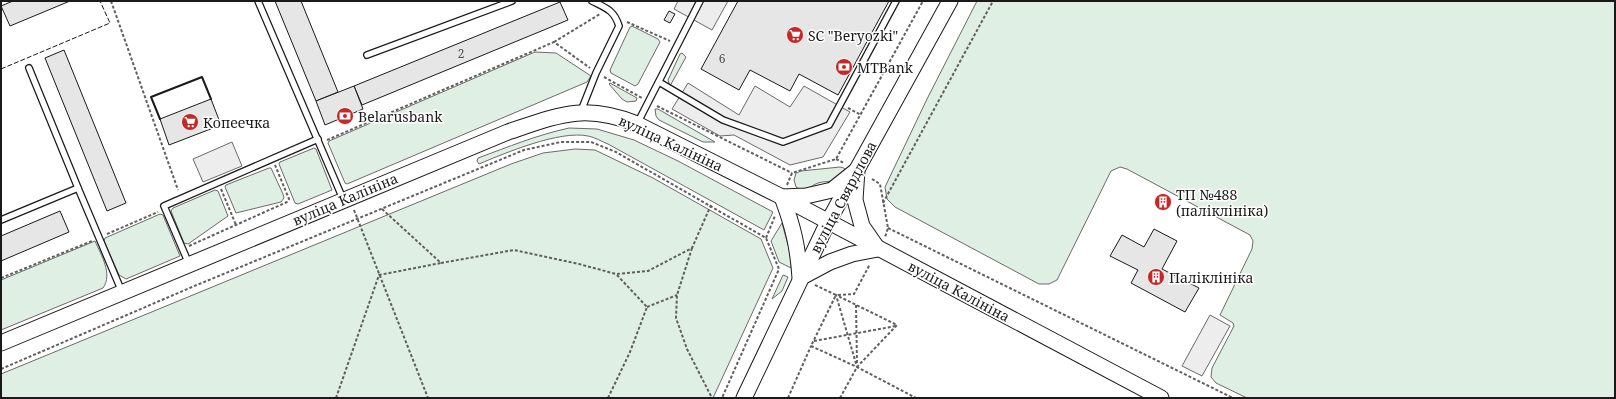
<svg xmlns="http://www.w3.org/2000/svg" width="1616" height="399" viewBox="0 0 1616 399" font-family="'Noto Serif',serif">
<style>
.green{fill:#e0efe3;stroke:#6a6a6a}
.parking{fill:#ededed;stroke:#6a6a6a}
.building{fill:#e6e6e6;stroke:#1a1a1a}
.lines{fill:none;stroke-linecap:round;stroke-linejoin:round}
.lane-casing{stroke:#1a1a1a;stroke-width:8}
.secondary-casing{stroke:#1a1a1a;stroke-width:17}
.path{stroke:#5f5f5f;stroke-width:2;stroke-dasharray:3 2;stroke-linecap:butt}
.lane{stroke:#fff;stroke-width:5.5}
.secondary{stroke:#fff;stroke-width:15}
.fence{stroke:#1a1a1a;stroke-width:1;stroke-dasharray:5 2;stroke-linecap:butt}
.wall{stroke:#1a1a1a;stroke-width:2}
.labels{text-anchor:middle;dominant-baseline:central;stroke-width:3;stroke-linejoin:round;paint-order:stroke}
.number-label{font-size:12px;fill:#4d4d4d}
.poi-label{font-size:14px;fill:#1a1a1a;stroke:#fff;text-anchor:start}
.street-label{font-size:14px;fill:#1a1a1a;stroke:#fff}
</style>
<rect width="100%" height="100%" fill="#fff"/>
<g class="green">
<polygon points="977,1 1615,1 1615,398 1247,398 1216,383 1211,377 1212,368 1234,326 1233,323 1220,315 1252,249 1253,241 1250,235 1127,169 1120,167 1111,171 1057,280 1049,284 1039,284 895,207 887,199 885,187 927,99"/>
<polygon points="632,26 658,39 660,42 638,84 635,86 611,73 610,70 630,27"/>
<polygon points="535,52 556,53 591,76 587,82 347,184 345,183 328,143 329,141"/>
<polygon points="682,53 686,57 670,86 668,80 680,54"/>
<polygon points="610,83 637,98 636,101 627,102 622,99 609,84"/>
<polygon points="655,109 658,109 715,142 703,142 659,120 656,116"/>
<path d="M569,128L597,129L634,140L678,161L773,212L764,230L608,144C602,142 595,137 588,136C560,130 505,153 479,164L477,161L478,158C508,147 537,135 569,128Z"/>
<polygon points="314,148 316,149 332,190 298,204 295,203 279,164 280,162"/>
<polygon points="575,149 595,150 653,178 761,239 773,268 713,398 1,398 1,374 511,164 543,153"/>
<path d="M840,167L844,168L846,171L836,181C830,182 824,181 818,183C810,186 805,193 796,187L794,180L796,173L801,171Z"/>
<polygon points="269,168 271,168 283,194 284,198 281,202 236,213 225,187 226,185"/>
<polygon points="215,190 218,191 228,216 188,244 184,243 171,211 173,208"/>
<polygon points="160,214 163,215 180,256 126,279 119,275 104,241 105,238"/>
<polygon points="782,223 788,245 792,253 791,268 779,262 771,241"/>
<path d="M95,241C101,255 113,274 103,288L1,330V280Z"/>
<polygon points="783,275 788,277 782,291 772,299"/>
</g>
<g class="parking">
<polygon points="678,1 728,1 712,30 674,9"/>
<polygon points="688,83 739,115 755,86 790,107 804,86 850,112 823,157 790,165 734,135 720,136 672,109"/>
<polygon points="232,142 242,166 203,182 193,159"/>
<polygon points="1210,315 1230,326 1202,376 1182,366"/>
</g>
<g class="building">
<polygon points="13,1 70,1 10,26 1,6"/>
<polygon points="275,1 301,1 338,92 316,101"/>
<polygon points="738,1 889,1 838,95 799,74 790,91 750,70 739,90 701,69"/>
<polygon points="560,2 568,20 362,105 354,86"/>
<polygon points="669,11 675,14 670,23 664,20"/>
<polygon points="64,50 126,203 107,211 45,58"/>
<polygon points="354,86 363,109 325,125 316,101"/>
<polygon points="211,99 221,125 169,145 160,119"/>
<polygon points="1160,196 1169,201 1165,207 1157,202"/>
<polygon points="60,211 69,232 1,261 1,236"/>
<polygon points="1154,229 1177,241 1162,269 1199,288 1185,312 1131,283 1138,270 1110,256 1122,235 1144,247"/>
</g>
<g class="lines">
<g class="lane-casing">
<g id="lane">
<polyline points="258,1 343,199"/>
<polyline points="367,55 512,1"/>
<polyline points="29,68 78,188"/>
<polyline points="659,82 723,120 783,142 829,125 896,1"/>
<path d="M581,111L596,73L619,26C614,10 606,8 592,1"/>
<polyline points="637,124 700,1"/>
<polyline points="1,220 78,188 122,292"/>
<polyline points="189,264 164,206 318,139"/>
</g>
</g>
<g class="secondary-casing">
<g id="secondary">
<path d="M857,170L855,200L862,226L878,249L852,254L830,262L800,278C798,247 793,226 782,197L806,196L832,190Z"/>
<path d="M1,343L508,132C559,115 584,103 637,124L782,197L1161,398"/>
<polyline points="744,398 828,222 950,1"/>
</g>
</g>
<g class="path">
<polyline points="111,1 178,190"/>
<polyline points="627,22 670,41"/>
<polyline points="554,42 600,14"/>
<polyline points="604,77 642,98"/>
<polyline points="657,106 792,173"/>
<polyline points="848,108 861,115"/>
<polyline points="327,140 554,42 590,68"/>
<polyline points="836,159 844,163"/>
<polyline points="872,179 880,184 888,228 885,237"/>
<polyline points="787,185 792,173 836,159 923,1"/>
<polyline points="221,189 236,225"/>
<polyline points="883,203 993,1"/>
<polyline points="382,209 441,263 514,250 579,264 616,274 648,271 692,248 711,205"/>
<polyline points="354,210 428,398"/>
<polyline points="888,228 1233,398"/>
<polyline points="107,234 158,212"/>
<polyline points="766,238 775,216"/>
<polyline points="189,246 287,202 289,199 275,165"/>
<polyline points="692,248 677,295 676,318 687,349 712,398"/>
<polyline points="1,278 92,241"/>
<polyline points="815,285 836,295 811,346 857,367 916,398"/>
<polyline points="838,295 854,294 870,264"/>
<polyline points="856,305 857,364"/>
<polyline points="647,307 677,295"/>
<polyline points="814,341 896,326"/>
<polyline points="1,369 192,287 524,150 561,142 591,142 616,152 766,238 779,269 722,398"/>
<polyline points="336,398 379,275 441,263"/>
<polyline points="608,398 630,352 647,307 616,274"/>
<polyline points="788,398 811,346"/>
<polyline points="840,398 857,367 897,325 836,295 857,367"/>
</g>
<use href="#lane" class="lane"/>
<use href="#secondary" class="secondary"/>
<polyline class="fence" points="1,69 110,23 100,1"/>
<polyline class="wall" points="160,119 151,97 202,77 211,99"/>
</g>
<defs>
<g id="supermarket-disc" transform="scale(0.9)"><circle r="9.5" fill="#c62828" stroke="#fff"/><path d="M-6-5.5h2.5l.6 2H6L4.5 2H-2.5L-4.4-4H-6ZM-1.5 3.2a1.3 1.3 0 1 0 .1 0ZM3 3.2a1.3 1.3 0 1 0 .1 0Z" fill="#fff"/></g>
<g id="bank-disc" transform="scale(0.9)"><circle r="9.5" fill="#c62828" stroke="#fff"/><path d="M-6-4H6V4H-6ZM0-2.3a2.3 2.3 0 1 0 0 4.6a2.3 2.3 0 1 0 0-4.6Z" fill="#fff"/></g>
<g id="building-disc" transform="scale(0.9)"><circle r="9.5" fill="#c62828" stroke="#fff"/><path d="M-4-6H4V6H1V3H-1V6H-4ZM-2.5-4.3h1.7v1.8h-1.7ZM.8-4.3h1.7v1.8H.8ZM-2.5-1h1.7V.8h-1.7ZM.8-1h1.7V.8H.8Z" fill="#fff"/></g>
</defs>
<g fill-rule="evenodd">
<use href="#supermarket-disc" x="795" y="35"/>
<use href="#bank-disc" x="844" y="67"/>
<use href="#bank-disc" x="345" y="116"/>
<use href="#supermarket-disc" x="190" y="122"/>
<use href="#building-disc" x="1163" y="202"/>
<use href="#building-disc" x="1156" y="277"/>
</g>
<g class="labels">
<g class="number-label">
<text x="461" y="53">2</text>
<text x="722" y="58">6</text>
</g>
<g class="poi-label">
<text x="808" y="35">SC "Beryozki"</text>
<text x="857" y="67">MTBank</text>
<text x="358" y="116">Belarusbank</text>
<text x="203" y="122">Копеечка</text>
<text x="1176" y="194">ТП №488<tspan x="1176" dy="16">(паліклініка)</tspan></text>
<text x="1169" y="277">Паліклініка</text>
</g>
<g class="street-label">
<text transform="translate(671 143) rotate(25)">вуліца Калініна</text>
<text transform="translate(843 197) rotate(-62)">вуліца Свярдлова</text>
<text transform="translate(345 199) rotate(-23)">вуліца Калініна</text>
<text transform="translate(959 291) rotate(28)">вуліца Калініна</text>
</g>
</g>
<rect width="1616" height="399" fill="none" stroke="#1a1a1a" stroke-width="4"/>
</svg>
